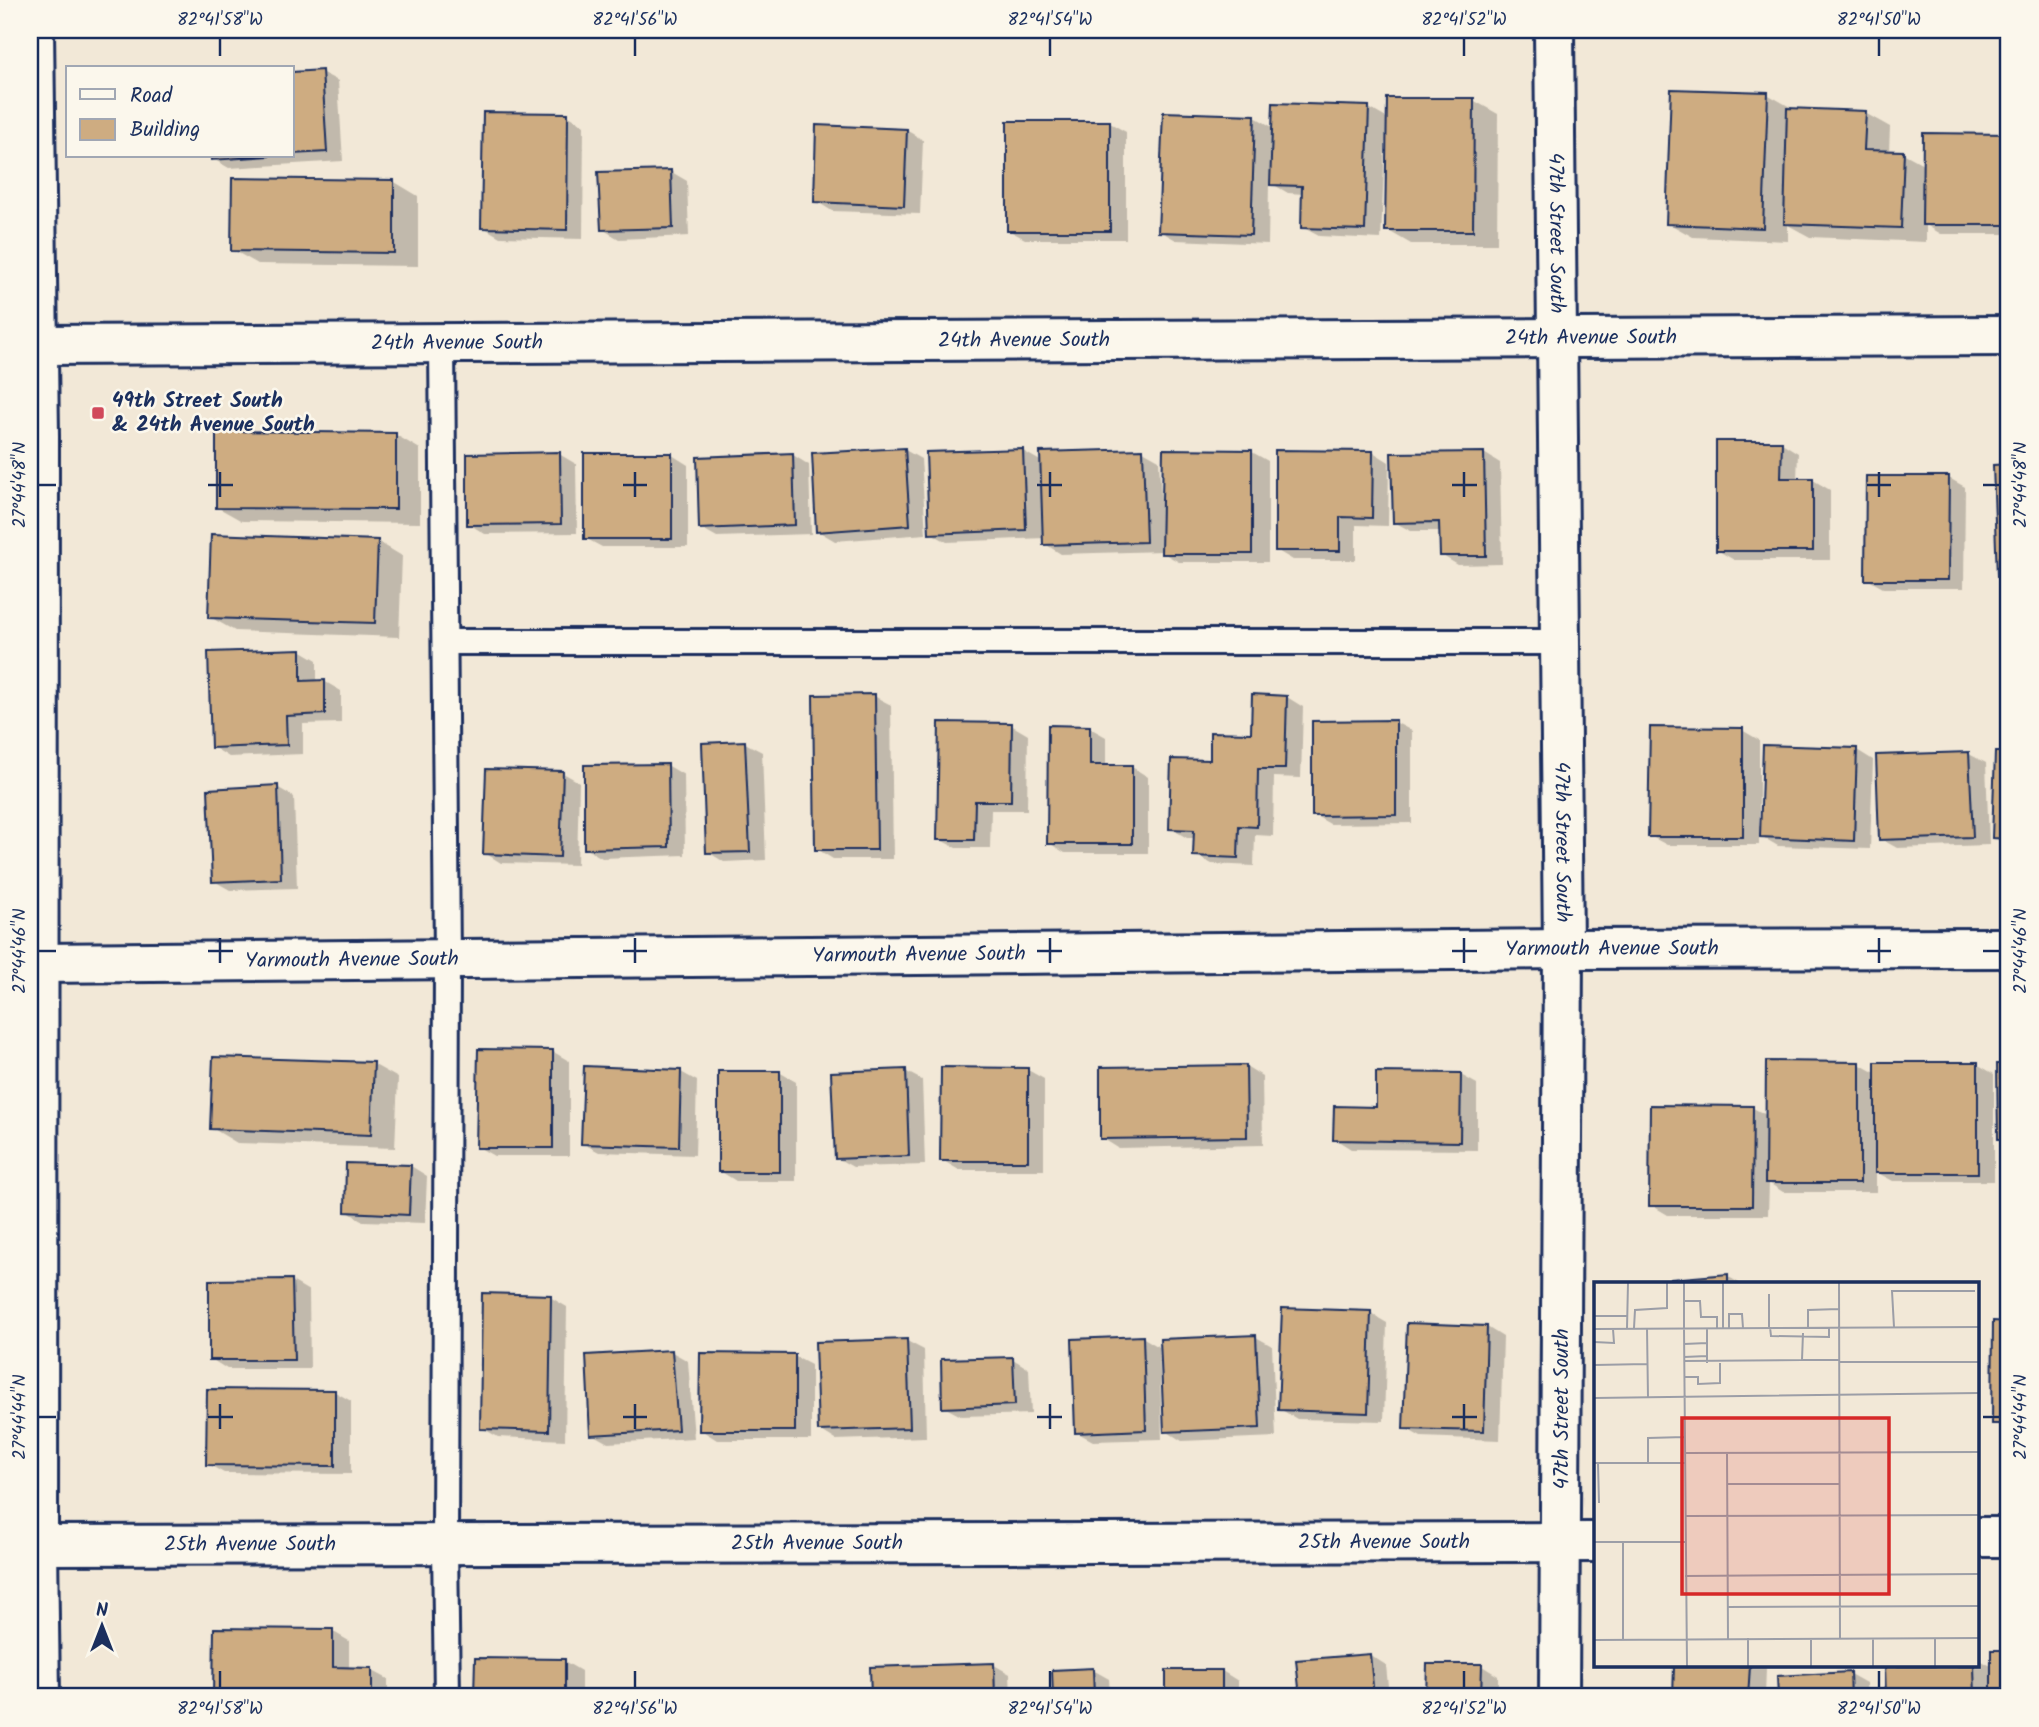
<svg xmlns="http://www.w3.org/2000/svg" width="2039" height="1727" viewBox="0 0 2039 1727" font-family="Kalam,sans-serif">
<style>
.shadow{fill:#0003}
.building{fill:#ceac81;stroke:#1b2f5e;stroke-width:2}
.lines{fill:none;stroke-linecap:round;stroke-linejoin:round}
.lane-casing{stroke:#1b2f5e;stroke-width:30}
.street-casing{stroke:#1b2f5e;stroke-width:44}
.secondary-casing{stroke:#1b2f5e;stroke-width:44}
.lane{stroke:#fbf7ec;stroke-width:24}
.street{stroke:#fbf7ec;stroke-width:38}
.secondary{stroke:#fbf7ec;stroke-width:38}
.ticks{fill:none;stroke:#1b2f5e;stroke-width:2.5}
.poi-dot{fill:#d1495b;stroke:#fbf7ec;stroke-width:2.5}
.labels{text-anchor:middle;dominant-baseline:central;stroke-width:5;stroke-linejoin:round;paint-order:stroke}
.street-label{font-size:21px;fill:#1b2f5e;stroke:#fbf7ec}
.poi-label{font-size:21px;font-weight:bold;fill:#1b2f5e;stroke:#fbf7ec;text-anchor:start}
.inset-road{fill:none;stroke:#9c9ea7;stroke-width:2}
.view{fill:#d62828;fill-opacity:0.15;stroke:#d62828;stroke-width:3.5}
.inset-edge{fill:none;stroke:#1b2f5e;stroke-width:3.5}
.neatline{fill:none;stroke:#1b2f5e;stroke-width:2.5}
.ticks-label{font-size:18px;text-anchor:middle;fill:#1b2f5e}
</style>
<rect width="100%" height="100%" fill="#f2e8d7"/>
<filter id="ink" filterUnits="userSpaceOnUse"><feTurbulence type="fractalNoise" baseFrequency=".0143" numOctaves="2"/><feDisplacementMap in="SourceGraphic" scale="14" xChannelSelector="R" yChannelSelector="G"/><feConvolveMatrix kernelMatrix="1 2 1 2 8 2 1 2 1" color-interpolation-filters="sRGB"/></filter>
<g filter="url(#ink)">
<g class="shadow">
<polygon points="321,72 338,81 343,161 229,168 213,159 213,156 292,156 292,73"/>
<polygon points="1767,94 1792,108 1865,113 1890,127 1889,152 1903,153 1925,165 1925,135 2009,136 2009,234 1941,234 1926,225 1926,242 1810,237 1788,225 1788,241 1693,237 1668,223"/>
<polygon points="1473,100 1498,114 1497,244 1411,244 1387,230 1388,142 1385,142 1381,239 1319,236 1302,227 1304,194 1288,193 1269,182 1268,244 1176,240 1160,231 1255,117 1274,128 1369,108 1388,119"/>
<polygon points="567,115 584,125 583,239 500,237 483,227"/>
<polygon points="1110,123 1126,132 1126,239 1025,239 1008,230"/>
<polygon points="906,130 923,140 920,214 832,211 816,201"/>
<polygon points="670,171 687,181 689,236 619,239 602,229"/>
<polygon points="393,181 418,196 418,266 258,264 233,250"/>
<polygon points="396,435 420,449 420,523 242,521 217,507"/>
<polygon points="1782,443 1798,453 1797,480 1813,480 1830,490 1830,560 1734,560 1717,550"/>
<polygon points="905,450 921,459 926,534 835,541 818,531"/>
<polygon points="1023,451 1042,462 1143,451 1159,460 1161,499 1252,452 1268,461 1268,562 1179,562 1163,553 1163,551 1061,554 1045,544 1045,538 947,542 931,533"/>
<polygon points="1373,452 1389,462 1388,526 1356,525 1356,560 1293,560 1276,550"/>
<polygon points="1484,453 1500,463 1502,564 1458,565 1441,555 1441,531 1411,531 1394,522"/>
<polygon points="559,454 576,464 577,533 485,534 469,524"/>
<polygon points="672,455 688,465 688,547 602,547 585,538"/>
<polygon points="793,455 809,465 811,534 717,537 701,528"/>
<polygon points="2009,466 2009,582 1999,576 1995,467"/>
<polygon points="1949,478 1965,487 1964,588 1883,588 1867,579"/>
<polygon points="377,541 402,556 399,637 235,631 210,617"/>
<polygon points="300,650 317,660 317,682 324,681 341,691 341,723 303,724 303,754 229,757 213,747"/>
<polygon points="874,696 891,705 893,859 833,859 817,849"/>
<polygon points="1287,697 1303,707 1301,778 1274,777 1273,836 1255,835 1254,866 1212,864 1195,855 1196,838 1187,838 1170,828 1211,762 1252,735"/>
<polygon points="1395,722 1412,731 1412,823 1330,824 1314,815"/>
<polygon points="1011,725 1028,735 1027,810 991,810 990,848 956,848 939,839"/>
<polygon points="1090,728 1106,737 1106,767 1132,767 1148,777 1148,853 1065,853 1049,843"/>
<polygon points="1742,730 1759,740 1759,826 1762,826 1764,747 1857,750 1873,760 1870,849 1778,846 1759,835 1759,845 1667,845 1650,836"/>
<polygon points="745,743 762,752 766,860 724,862 708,852"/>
<polygon points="1969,754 1986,763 1989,845 1897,848 1881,839"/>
<polygon points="1996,754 2009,754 2009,846 1994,837"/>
<polygon points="667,765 684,775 685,855 602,858 585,848"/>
<polygon points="563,773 579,782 577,865 501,863 485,853"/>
<polygon points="277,787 294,797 297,888 230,890 214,881"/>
<polygon points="552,1051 569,1061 569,1156 494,1156 478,1147"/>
<polygon points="373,1064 398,1078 395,1148 237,1143 212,1128"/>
<polygon points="1859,1064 1877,1074 1977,1064 1994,1074 1994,1181 1893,1181 1876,1172 1876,1192 1783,1192 1769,1183 1768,1215 1668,1215 1651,1205 1753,1108 1768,1116"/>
<polygon points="1246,1066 1262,1076 1263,1145 1118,1148 1102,1138"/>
<polygon points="1999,1066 2009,1066 2009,1144 2000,1138"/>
<polygon points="1028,1070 1044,1079 1044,1170 959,1170 942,1160"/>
<polygon points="905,1071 922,1080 925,1165 853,1167 837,1158"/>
<polygon points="681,1072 697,1081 695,1155 599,1152 582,1143"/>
<polygon points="779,1072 796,1082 796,1181 736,1181 720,1171"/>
<polygon points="1461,1075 1477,1084 1477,1150 1351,1149 1335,1139 1378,1108"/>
<polygon points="411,1166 427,1176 425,1223 363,1221 346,1211"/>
<polygon points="1727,1276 1741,1284 1673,1284 1673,1281"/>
<polygon points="292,1281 309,1291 310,1369 227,1369 211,1359"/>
<polygon points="550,1297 567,1307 565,1440 498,1437 482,1428"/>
<polygon points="1370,1313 1387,1323 1384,1421 1297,1419 1280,1409"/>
<polygon points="1994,1323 2009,1323 2009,1432 1994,1423"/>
<polygon points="1487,1327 1503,1337 1500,1440 1421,1437 1405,1428"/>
<polygon points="1142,1337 1159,1347 1162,1439 1093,1441 1076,1432"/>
<polygon points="1256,1337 1272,1346 1276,1437 1182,1441 1166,1431"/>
<polygon points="907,1341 924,1350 926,1437 836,1440 820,1430"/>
<polygon points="672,1352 688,1361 694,1438 608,1443 592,1434"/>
<polygon points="794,1356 811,1365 811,1440 717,1440 701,1430"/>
<polygon points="1013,1359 1029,1369 1031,1414 961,1416 944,1407"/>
<polygon points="335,1392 351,1401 351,1474 224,1473 208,1464"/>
<polygon points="216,1630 332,1631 349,1641 349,1669 371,1670 388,1679 388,1697 215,1697"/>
<polygon points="1993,1652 2009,1652 2009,1697 1887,1697 1886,1666 1978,1666 1978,1659 1993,1667"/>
<polygon points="1370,1655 1386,1665 1389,1697 1301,1697 1298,1662"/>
<polygon points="476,1660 564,1661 581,1671 581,1697 476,1697"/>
<polygon points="994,1665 1010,1674 1011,1697 873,1697 872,1669"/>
<polygon points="1429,1665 1482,1666 1498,1676 1498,1697 1428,1697"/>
<polygon points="1676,1666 1762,1666 1766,1668 1765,1697 1675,1697"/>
<polygon points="1093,1670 1109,1679 1110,1697 1055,1697 1054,1671"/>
<polygon points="1222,1671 1238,1681 1238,1697 1168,1697 1168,1672"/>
<polygon points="1850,1674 1866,1683 1867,1697 1780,1697 1779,1678"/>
</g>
<g class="building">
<polygon points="322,70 327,152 292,154 292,72"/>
<polygon points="1671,89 1768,92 1763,228 1666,224"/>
<polygon points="1387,98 1474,98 1473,231 1385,231"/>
<polygon points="1273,103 1369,106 1365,230 1301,228 1302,186 1270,185"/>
<polygon points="1787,108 1866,111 1864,150 1904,151 1901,228 1784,224"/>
<polygon points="483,112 568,113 567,230 481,228"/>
<polygon points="1163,112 1255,115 1251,235 1158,232"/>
<rect x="1007" y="121" width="103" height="110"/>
<polygon points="816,125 907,129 904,206 814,202"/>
<polygon points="1923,133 2009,134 2009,225 1922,225"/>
<polygon points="211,156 270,156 211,160"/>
<polygon points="671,170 673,228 601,230 598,172"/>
<polygon points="232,178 394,180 394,253 231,251"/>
<polygon points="216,431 396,433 396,509 216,508"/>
<polygon points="1716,441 1782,441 1781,478 1813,478 1813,551 1716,551"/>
<polygon points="905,448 910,525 816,532 812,453"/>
<polygon points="1023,449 1026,530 929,534 926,452"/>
<polygon points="1143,449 1146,542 1043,545 1040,452"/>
<polygon points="1163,449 1252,450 1252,554 1161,554"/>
<polygon points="1275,450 1373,451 1372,518 1340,517 1340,551 1275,551"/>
<polygon points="560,452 561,524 467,525 467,454"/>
<polygon points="1484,452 1486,556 1440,556 1439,522 1393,523 1391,453"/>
<rect x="584" y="453" width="88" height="86"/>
<polygon points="793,453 795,525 699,529 697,457"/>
<polygon points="2009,464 2009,577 1997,577 1993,465"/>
<polygon points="1866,476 1949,476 1948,580 1865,580"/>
<polygon points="211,534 378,540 375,623 208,618"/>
<polygon points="301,649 301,681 325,680 325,714 286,716 287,745 211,748 208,652"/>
<polygon points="875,694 877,850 815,850 813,695"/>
<polygon points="1252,694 1287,696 1285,769 1258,769 1257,827 1239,826 1238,858 1193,856 1194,830 1169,829 1171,759 1210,760 1210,732 1251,733"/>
<polygon points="1396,720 1396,815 1312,816 1312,721"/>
<polygon points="939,722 1012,723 1011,801 975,801 974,840 937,840"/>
<polygon points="1048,725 1090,726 1090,765 1132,765 1132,844 1047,844"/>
<polygon points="1650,727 1743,728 1743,837 1648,837"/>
<polygon points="745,741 750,852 706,853 702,743"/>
<polygon points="1763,745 1857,748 1854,841 1760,837"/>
<polygon points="1969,752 1973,837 1879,840 1876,755"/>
<polygon points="1995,752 2009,752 2009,839 1992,838"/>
<polygon points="668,764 669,847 584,849 584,765"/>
<polygon points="486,769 563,771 560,857 483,854"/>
<polygon points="278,785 281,879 212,882 208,789"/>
<polygon points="478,1049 553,1050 553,1148 476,1148"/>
<polygon points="213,1057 374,1062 371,1135 210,1129"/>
<polygon points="1766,1061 1860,1062 1860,1183 1765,1183"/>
<rect x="1875" y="1062" width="103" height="111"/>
<polygon points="1997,1064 2009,1064 2009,1139 1998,1139"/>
<polygon points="1246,1065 1247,1137 1100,1139 1100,1067"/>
<polygon points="584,1066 681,1070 679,1147 581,1144"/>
<polygon points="941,1067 1028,1068 1028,1161 940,1161"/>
<polygon points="906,1069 909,1156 835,1159 831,1072"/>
<rect x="718" y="1071" width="62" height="101"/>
<polygon points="1376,1072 1461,1073 1460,1142 1333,1140 1334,1106 1376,1107"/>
<polygon points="1650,1105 1753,1106 1752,1206 1649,1206"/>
<polygon points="346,1163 411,1165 409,1215 345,1212"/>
<polygon points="1728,1274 1728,1284 1671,1284 1671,1279"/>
<polygon points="292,1279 294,1360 209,1360 209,1280"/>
<polygon points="482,1293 551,1295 549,1431 480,1429"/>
<polygon points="1282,1308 1371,1311 1368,1413 1278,1410"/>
<polygon points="1993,1321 2009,1322 2009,1424 1992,1424"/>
<polygon points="1407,1323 1487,1326 1484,1431 1403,1429"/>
<polygon points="1256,1335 1260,1428 1164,1432 1160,1339"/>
<polygon points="1143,1336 1146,1430 1075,1433 1072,1339"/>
<polygon points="907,1339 910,1428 818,1431 815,1342"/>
<polygon points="672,1350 678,1430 590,1435 586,1355"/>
<polygon points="700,1353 795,1354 795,1431 699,1431"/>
<polygon points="1013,1357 1015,1405 942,1408 941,1359"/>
<polygon points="207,1389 335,1390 335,1466 206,1465"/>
<polygon points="214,1628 333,1629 333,1667 372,1668 372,1697 213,1697"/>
<rect x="1991" y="1650" width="18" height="47"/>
<polygon points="1370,1654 1374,1697 1300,1697 1296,1660"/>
<polygon points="475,1658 565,1659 565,1697 474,1697"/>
<polygon points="994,1663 995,1697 871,1697 870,1667"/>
<polygon points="1427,1664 1482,1664 1481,1697 1426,1697"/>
<polygon points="1674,1666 1750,1666 1748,1697 1673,1697"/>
<polygon points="1885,1666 1974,1666 1975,1697 1886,1697"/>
<polygon points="1093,1668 1094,1697 1053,1697 1052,1670"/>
<rect x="1166" y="1670" width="56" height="27"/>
<polygon points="1850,1672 1851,1697 1778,1697 1777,1676"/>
</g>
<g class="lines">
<g class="lane-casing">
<g id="lane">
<polyline points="442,343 447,960 445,1545 447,1697"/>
<polyline points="445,642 1560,642"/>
</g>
</g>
<g class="street-casing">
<g id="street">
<path id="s1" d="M1554,30L1563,949L1559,1697"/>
<path id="s2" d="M37,345L2009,336"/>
<path id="s3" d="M39,963L1563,949L2009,948"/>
<polyline points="1978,1537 2009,1537"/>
<path id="s4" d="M38,1545L1596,1542"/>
</g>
</g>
<g class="secondary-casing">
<polyline id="secondary" points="34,30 39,436 38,1545 40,1697"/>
</g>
<use href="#lane" class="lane"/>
<use href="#street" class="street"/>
<use href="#secondary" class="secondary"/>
</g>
</g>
<path class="ticks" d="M220,38V56M635,38V56M1050,38V56M1464,38V56M1879,38V56M220,472V497M635,472V497M1050,472V497M1464,472V497M1879,472V497M38,485H56M208,485H233M623,485H647M1037,485H1062M1452,485H1477M1867,485H1891M1983,485H2000M220,938V963M635,938V963M1050,938V963M1464,938V963M1879,938V963M38,951H56M208,951H233M623,951H647M1037,951H1062M1452,951H1477M1867,951H1891M1983,951H2000M220,1404V1429M635,1404V1429M1050,1404V1429M1464,1404V1429M38,1417H56M208,1417H233M623,1417H647M1037,1417H1062M1452,1417H1477M1983,1417H2000M220,1671V1688M635,1671V1688M1050,1671V1688M1464,1671V1688M1879,1671V1688"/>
<rect class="poi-dot" x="91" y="406" width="14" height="14" rx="3.5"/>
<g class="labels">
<g class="street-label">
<text stroke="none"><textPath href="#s1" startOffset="203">47th Street South</textPath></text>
<text stroke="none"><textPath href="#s2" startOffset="1554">24th Avenue South</textPath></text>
<text stroke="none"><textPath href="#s2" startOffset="987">24th Avenue South</textPath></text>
<text stroke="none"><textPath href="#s2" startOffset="420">24th Avenue South</textPath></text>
<text stroke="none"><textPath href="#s1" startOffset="812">47th Street South</textPath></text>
<text stroke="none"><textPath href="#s3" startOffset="1573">Yarmouth Avenue South</textPath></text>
<text stroke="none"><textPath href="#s3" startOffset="880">Yarmouth Avenue South</textPath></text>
<text stroke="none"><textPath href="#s3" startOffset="313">Yarmouth Avenue South</textPath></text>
<text transform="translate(1562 1409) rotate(-90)">47th Street South</text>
<text stroke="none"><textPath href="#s4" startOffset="1346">25th Avenue South</textPath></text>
<text stroke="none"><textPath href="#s4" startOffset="779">25th Avenue South</textPath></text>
<text stroke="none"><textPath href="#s4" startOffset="212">25th Avenue South</textPath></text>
</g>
<g class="poi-label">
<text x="112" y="401">49th Street South<tspan x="112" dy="24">&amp; 24th Avenue South</tspan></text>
</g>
</g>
<g transform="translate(1594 1282)">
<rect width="385" height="385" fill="#f2e8d7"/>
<path class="inset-road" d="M90,1V46M129,1V46M245,1L246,357M175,12V45M90,19H106L107,35H123V46M0,34H33M176,45L177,54L235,55V45M214,45V28L245,27M300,45L298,9H381M33,46L34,1M40,46L41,28L73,26V1M53,46L54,116M90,46L93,384M135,46V32H148L149,46M0,47L385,45M209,51L208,78H245M0,60L20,61L19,47M90,62L113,61M90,75L113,74M90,79L208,78M245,80H385M113,81V46M0,83L53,82M91,95H104V102L126,101V81M0,116L385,111M91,171L385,170M133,171L134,357M0,181H92M4,181L5,221M54,181V156L91,155M133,202H246M92,234L385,233M0,260H92M29,260V358M91,294L385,292M133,325L385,324M154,356V384M341,356V384M217,357V384M279,357V384M0,358L385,356"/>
<path class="view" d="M88,136H295V312H88Z"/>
<rect width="385" height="385" class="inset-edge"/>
</g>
<rect width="2039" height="1727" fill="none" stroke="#fbf7ec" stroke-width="77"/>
<rect x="66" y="66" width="228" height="91" fill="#fbf7ec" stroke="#a1a7b3" stroke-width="2"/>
<rect x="80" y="89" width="35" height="10" fill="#fbf7ec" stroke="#a1a7b3" stroke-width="2"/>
<text x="130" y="102" font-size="21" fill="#1b2f5e">Road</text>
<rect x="80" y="119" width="35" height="21" fill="#ceac81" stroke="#a1a7b3" stroke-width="2"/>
<text x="130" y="136" font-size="21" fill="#1b2f5e">Building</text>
<g transform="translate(102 1626)" stroke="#fbf7ec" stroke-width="5" paint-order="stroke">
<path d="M0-5L12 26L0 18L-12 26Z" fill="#1b2f5e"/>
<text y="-10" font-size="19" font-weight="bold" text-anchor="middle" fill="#1b2f5e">N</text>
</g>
<rect x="38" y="38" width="1962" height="1650" class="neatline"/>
<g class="ticks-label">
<text x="220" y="25">82°41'58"W</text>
<text x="635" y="25">82°41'56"W</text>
<text x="1050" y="25">82°41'54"W</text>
<text x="1464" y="25">82°41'52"W</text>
<text x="1879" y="25">82°41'50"W</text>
<text transform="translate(19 485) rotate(-90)" y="6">27°44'48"N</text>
<text transform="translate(2020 485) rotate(-90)" y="6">27°44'48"N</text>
<text transform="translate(19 951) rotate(-90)" y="6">27°44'46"N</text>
<text transform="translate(2020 951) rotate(-90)" y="6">27°44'46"N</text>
<text transform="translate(19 1417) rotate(-90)" y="6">27°44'44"N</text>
<text transform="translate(2020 1417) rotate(-90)" y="6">27°44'44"N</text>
<text x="220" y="1714">82°41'58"W</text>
<text x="635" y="1714">82°41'56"W</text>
<text x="1050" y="1714">82°41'54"W</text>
<text x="1464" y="1714">82°41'52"W</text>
<text x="1879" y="1714">82°41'50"W</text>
</g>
</svg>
